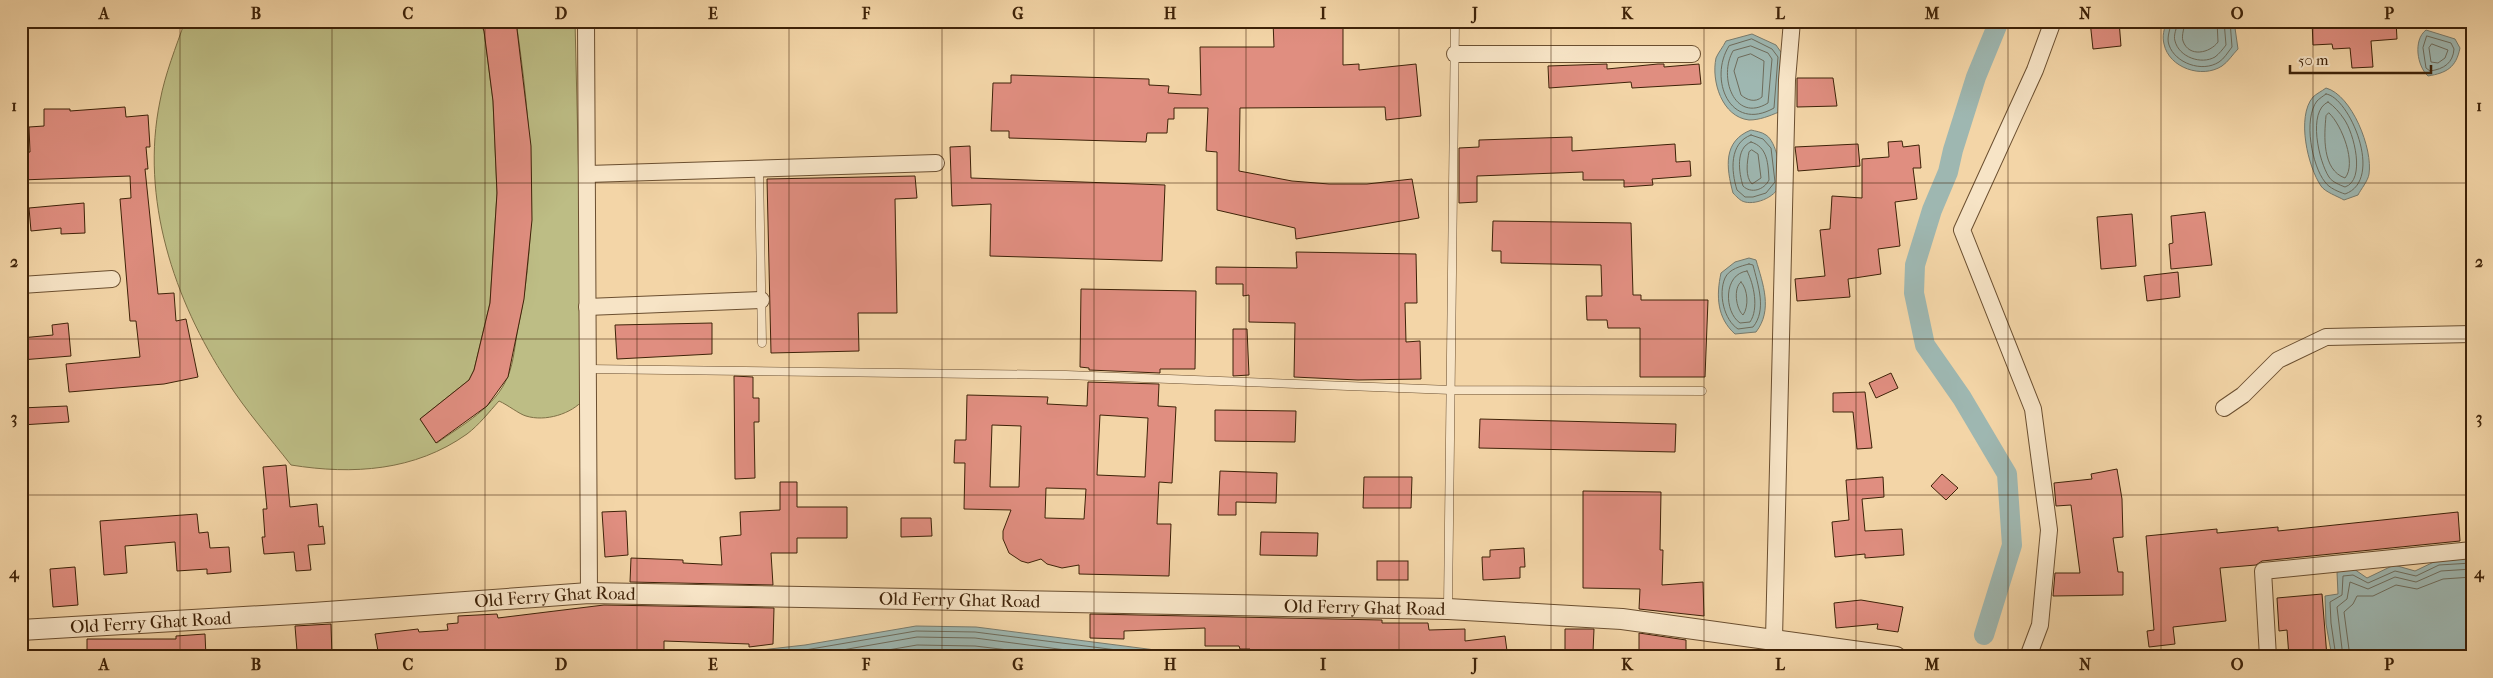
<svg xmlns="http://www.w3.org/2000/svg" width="2493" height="678" viewBox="0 0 2493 678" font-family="'IM FELL French Canon',serif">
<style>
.green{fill:#bdbd85;stroke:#7e7046}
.water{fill:#9eb7b1;stroke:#787b6d}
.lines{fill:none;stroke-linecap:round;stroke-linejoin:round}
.shore{stroke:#6e6c5c;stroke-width:1}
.canal{stroke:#9eb7b1;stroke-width:20}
.building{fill:#e08e80;stroke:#3e2208;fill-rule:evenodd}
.service-casing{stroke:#6b4f30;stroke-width:9}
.minor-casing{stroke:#6b4f30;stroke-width:18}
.tertiary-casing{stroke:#6b4f30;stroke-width:22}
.service{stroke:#f7e4c6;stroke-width:8}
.minor{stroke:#f7e4c6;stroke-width:16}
.tertiary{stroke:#f7e4c6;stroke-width:20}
.grid{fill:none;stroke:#3e2208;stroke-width:1;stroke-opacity:0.55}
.labels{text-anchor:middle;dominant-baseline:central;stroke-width:4;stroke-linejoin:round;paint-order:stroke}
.street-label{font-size:18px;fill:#3e2208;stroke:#f7e4c6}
.neatline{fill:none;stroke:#3e2208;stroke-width:2}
.grid-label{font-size:16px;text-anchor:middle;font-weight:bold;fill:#3e2208}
</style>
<rect width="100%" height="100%" fill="#f3d5a7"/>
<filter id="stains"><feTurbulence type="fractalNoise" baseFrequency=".004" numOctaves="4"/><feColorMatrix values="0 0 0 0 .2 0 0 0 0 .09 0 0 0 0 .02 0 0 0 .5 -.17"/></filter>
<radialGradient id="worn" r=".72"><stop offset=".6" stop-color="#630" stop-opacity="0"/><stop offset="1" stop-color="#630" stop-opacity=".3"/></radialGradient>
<path class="green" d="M185,21H480L484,31L493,101L497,193L490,303L474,370L469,380L420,419L437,443C462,425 496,407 508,376C514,362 515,343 518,328C540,226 531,123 516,21H575L584,399C572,414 545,422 526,416C519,414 508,405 499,401C489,412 479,425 467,434C415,471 353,475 291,465C270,438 246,411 227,381C174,300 140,198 160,101C165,74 176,47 185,21Z"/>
<g class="water">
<path d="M2167,21H2234L2238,49C2233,54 2228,62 2222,66C2202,79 2169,68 2164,44C2162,36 2164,29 2167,21Z"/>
<path d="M2426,30L2455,39L2460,48C2456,68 2446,73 2428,76C2417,66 2413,40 2426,30Z"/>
<path d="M1752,34L1776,45L1783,55L1779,112C1769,116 1760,120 1749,120C1722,117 1711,81 1716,58C1718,53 1723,47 1726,41Z"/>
<path d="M2326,88C2352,95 2373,149 2369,174C2368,181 2361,189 2358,195L2344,200C2337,196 2325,192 2321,186C2308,167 2296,117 2313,97C2316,94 2322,91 2326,88Z"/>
<path d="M1751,130C1755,131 1762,132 1766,135C1776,141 1782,171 1780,183C1778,196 1757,205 1745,202C1740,201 1736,196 1733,193C1726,167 1723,141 1751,130Z"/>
<path d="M1749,258L1756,260C1763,284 1773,310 1756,332L1735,334C1717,318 1716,296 1721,273L1735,262Z"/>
<polygon points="2472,558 2472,657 2332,657 2326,624 2325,596 2338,594 2337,572 2354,569 2367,578 2394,565 2415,571 2438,560"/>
<polygon points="916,626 976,627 1210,657 699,657 805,645"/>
</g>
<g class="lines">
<g class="shore">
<path d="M2171,21C2171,29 2166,37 2169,45C2175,63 2202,73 2219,62C2224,59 2228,52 2232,47L2230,21"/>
<path d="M2178,21C2177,28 2173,35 2175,41C2179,57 2201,65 2215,57C2219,54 2223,49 2226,45L2224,21"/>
<path d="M2185,21C2185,27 2181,35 2183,41C2189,58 2210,53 2218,42L2217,21"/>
<path d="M2427,36L2451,43L2454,49C2453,63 2444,69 2430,71L2426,68L2423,48Z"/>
<path d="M1752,39L1772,49L1778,57L1774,108C1730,133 1708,79 1729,46Z"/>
<polygon points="2432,44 2448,50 2445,58 2438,63 2431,62 2429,48"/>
<path d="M1751,46L1768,53L1772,59L1768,103C1734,124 1718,76 1733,51Z"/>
<path d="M1751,54L1764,61L1762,97C1755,103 1747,100 1741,95L1734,71L1738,58Z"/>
<path d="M2326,94C2349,96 2385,180 2345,194C2339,192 2329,188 2325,182C2312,166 2303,119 2317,101C2319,99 2323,96 2326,94Z"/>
<path d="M2328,102C2334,106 2340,113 2344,119C2354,133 2366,180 2345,187C2340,185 2332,182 2329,177C2319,162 2307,111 2328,102Z"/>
<path d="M2329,113C2342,125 2357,164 2345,178C2322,170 2324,136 2326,116Z"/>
<path d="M1751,135L1763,139L1771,148L1775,182L1766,193L1753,197H1745L1737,190C1731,171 1729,143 1751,135Z"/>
<path d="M1751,142C1768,147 1768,164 1769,180C1764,190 1751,194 1743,186C1739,173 1735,148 1751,142Z"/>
<path d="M1752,150L1758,154L1761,178L1752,184C1745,177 1747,162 1749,152Z"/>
<path d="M1749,264L1753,265C1758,285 1767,310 1753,327L1738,329C1724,320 1718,294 1725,278C1729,269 1741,266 1749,264Z"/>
<path d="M1747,271C1754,284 1759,309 1750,322L1740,323C1724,312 1723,274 1747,271Z"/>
<path d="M1741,282C1748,289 1749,307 1743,315C1736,309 1733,288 1741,282Z"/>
<polyline points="743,657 805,650 916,631 975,632 1172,657"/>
<polyline points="802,657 917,637 975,638 1119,657"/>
<polyline points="847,657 917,645 975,646 1067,657"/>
<polyline points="2336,657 2331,623 2330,602 2342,595 2343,576 2353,575 2368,583 2395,571 2416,576 2439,565 2472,563"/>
<polyline points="2343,657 2337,607 2347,599 2350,582 2368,589 2395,577 2416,582 2441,571 2472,569"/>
<polyline points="2350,657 2344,612 2353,604 2357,596 2373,596 2396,585 2417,589 2443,579 2472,577"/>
</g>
<polyline class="canal" points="1984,635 2012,545 2007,474 1962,398 1925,345 1914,293 1915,265 1932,210 1948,172 1953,150 1976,77 1999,21"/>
</g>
<g class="building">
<polygon points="480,21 516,21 531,146 532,220 524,299 508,377 487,406 436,443 420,419 469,380 474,370 490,303 497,193 493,101 484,31"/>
<polygon points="1273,21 1343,21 1343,65 1359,64 1359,70 1416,64 1421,116 1386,120 1385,107 1240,108 1239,171 1292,181 1329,184 1367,184 1412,179 1419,218 1296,239 1295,228 1217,210 1217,152 1206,151 1208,108 1174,108 1174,119 1168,119 1167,133 1147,133 1146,142 1009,138 1009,131 991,131 993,83 1011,83 1011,75 1149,79 1149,85 1169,86 1168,93 1201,95 1200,47 1274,47"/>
<polygon points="2090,21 2119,21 2121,46 2093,49"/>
<polygon points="2312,21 2396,21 2397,39 2371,41 2373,67 2352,68 2350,48 2333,49 2332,44 2313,45"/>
<polygon points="1607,64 1607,69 1658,64 1664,64 1664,67 1699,64 1701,84 1632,88 1631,82 1549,88 1548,66"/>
<polygon points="1797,78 1833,78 1837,106 1797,107"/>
<polygon points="125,107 126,117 148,115 150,147 146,147 148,169 145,169 158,294 174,293 176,321 186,319 198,377 164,384 69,392 66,364 140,357 136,321 130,321 120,199 131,198 130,176 21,180 21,153 30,152 29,127 44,126 44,109 70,109 70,111"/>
<polygon points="1572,137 1572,151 1675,144 1676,162 1690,161 1691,176 1652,179 1653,185 1624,187 1624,180 1583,180 1583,172 1477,176 1477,202 1459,203 1459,148 1479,147 1479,140"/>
<polygon points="1902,141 1903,147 1919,145 1921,168 1913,168 1917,199 1895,202 1900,246 1878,249 1881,274 1848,279 1850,297 1797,301 1795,279 1825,276 1820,230 1830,229 1832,196 1862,198 1862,159 1889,157 1888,142"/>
<polygon points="1858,144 1860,166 1798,171 1795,147"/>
<polygon points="970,146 971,178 1165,185 1162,261 990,256 991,204 952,206 950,147"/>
<polygon points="915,176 917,198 895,199 897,313 858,313 859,351 771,353 767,179"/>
<polygon points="84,203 85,233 61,234 61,228 31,231 29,208"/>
<polygon points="2205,212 2212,265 2171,269 2169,244 2173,243 2171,216"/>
<polygon points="2132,214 2136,266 2101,269 2097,217"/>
<polygon points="1493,221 1631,223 1633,295 1641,295 1641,300 1708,300 1705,377 1640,377 1640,328 1608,328 1607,320 1587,320 1586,296 1602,296 1601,265 1501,263 1501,251 1492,251"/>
<polygon points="1296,252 1416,254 1417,303 1405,303 1406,342 1420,341 1421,379 1358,380 1294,377 1295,323 1249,322 1249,295 1243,296 1243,284 1216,284 1216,267 1297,268"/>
<polygon points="2178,272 2180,297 2147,301 2144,276"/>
<polygon points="1081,289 1196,291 1195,369 1160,369 1160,373 1089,370 1089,368 1080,367"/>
<polygon points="68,323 71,356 21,360 21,338 53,335 52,325"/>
<polygon points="712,323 712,354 617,359 615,325"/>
<polygon points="1233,329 1247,329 1249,375 1233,376"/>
<polygon points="1891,373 1898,388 1876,398 1869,383"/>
<polygon points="734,376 753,377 753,398 759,398 759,422 754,422 755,478 735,479"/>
<path d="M1088,382L1159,384L1158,406L1176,407L1172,483L1159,482L1157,524H1171L1169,576L1079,574V565L1062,568L1047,564L1041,559L1028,563L1021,561L1009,553L1003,539V531L1011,510L964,509L965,463H954L955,440H966L967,395L1048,397L1047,404L1087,406ZM1100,415L1148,418L1145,477L1097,475ZM992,425L1021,426L1019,487H990ZM1046,488L1086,489L1084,519L1045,518Z"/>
<polygon points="1865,392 1872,448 1857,449 1853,412 1833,412 1833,393"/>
<polygon points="67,406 69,422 21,425 21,408"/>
<polygon points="1215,410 1296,411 1295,442 1215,441"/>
<polygon points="1480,419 1676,424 1675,452 1479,448"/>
<polygon points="286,465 290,507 317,504 319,527 323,526 325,544 308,545 311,570 296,571 294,552 264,554 262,537 265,537 263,509 267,509 263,467"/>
<polygon points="2117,469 2122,499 2123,537 2113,538 2118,572 2123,572 2123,595 2053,596 2055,573 2080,573 2071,505 2056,506 2054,483 2092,479 2091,474"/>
<polygon points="1220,471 1277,473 1276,503 1236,502 1236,515 1218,515"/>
<polygon points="1942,474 1958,488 1946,500 1931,486"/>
<polygon points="1364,477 1412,477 1411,508 1363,508"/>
<polygon points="1883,477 1884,497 1862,499 1865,531 1902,529 1904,555 1865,558 1865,554 1835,557 1832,522 1849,520 1846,480"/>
<polygon points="780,482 797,482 797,507 847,507 847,538 797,538 797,553 771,553 773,585 630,582 631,558 683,560 683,563 722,565 720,537 741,535 740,512 780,510"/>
<polygon points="1583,491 1661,492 1660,550 1663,550 1662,585 1703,582 1704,616 1639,609 1640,589 1583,588"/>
<polygon points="626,511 628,555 605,557 602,512"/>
<polygon points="2458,512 2460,541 2262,561 2256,565 2220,568 2226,621 2173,627 2175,644 2149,647 2147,631 2154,630 2146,536 2217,529 2217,533 2278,527 2278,531"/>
<polygon points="197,514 199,533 208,532 210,548 229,547 231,572 207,574 207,569 177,571 175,542 125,546 127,573 104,575 100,521"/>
<polygon points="901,518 931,518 932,536 901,537"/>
<polygon points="1261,532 1318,533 1317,556 1260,555"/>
<polygon points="1524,548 1525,567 1520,567 1520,578 1483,580 1482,557 1490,557 1490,550"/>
<rect x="1377" y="561" width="31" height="19"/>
<polygon points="75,567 78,605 53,607 50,569"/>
<polygon points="2322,594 2327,657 2289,657 2287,630 2279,631 2277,598"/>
<polygon points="1861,600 1903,607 1898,632 1877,629 1878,624 1836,628 1834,603"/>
<polygon points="604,605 774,608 773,644 749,647 749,644 664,641 664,657 605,657 606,651 572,653 573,657 379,657 375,634 418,629 419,632 448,630 447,624 458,623 458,616 497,614 498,618"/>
<polygon points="1090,614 1382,620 1382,623 1428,623 1429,630 1465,629 1465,641 1505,636 1507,651 1481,654 1481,657 1250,657 1250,649 1240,649 1239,646 1205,646 1205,628 1124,631 1124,639 1090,638"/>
<polygon points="331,624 332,657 313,657 313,650 297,651 295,626"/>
<polygon points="1565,629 1594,629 1593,652 1565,651"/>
<polygon points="1639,633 1686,640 1686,657 1639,657"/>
<polygon points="205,634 206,657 87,657 87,639 176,639 176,636"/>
</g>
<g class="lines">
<g class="service-casing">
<g id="service">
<polyline points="759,168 762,343"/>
<polyline points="588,369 1066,375 1451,390 1702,391"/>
<polyline points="1448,607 1455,21"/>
</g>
</g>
<g class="minor-casing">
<g id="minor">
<polyline points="586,21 589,593"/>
<polyline points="1455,54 1692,54"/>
<polyline points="588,174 936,163"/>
<polyline points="21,285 112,279"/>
<polyline points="587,307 761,300"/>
<polyline points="2224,408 2243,395 2278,360 2326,337 2472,334"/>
<polyline points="1774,639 1787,80 1792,21"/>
<polyline points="2028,657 2040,625 2049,530 2033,409 1962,230 2035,70 2053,21"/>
<polyline points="2268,657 2263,571 2472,550"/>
</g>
</g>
<g class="tertiary-casing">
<g id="tertiary">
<path id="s1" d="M21,630L313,613L589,593L1448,609L1622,619L1896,657"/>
</g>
</g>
<use href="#service" class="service"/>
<use href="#minor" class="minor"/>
<use href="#tertiary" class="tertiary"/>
</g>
<path class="grid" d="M180,21V657M332,21V657M485,21V657M637,21V657M789,21V657M942,21V657M1094,21V657M1246,21V657M1399,21V657M1551,21V657M1704,21V657M1856,21V657M2008,21V657M2161,21V657M2313,21V657M21,183H2472M21,339H2472M21,495H2472"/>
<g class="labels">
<g class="street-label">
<text stroke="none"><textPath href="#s1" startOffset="535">Old Ferry Ghat Road</textPath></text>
<text stroke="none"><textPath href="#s1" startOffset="940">Old Ferry Ghat Road</textPath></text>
<text stroke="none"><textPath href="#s1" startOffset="1345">Old Ferry Ghat Road</textPath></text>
<text stroke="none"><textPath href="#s1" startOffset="130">Old Ferry Ghat Road</textPath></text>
</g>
</g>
<rect width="2493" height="678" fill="none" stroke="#f3d5a7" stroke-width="55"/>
<path d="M2290 65v8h141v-8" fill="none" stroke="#3e2208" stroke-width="2.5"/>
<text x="2298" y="65" font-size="15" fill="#3e2208" stroke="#f7e4c6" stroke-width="4" paint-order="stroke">50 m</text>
<rect x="28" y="28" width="2438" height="622" class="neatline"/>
<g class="grid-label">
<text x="104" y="19">A</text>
<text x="256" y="19">B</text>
<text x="408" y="19">C</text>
<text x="561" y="19">D</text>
<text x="713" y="19">E</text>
<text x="866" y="19">F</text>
<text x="1018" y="19">G</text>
<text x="1170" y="19">H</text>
<text x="1323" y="19">I</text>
<text x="1475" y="19">J</text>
<text x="1627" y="19">K</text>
<text x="1780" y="19">L</text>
<text x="1932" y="19">M</text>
<text x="2085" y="19">N</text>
<text x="2237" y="19">O</text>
<text x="2389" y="19">P</text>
<text x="14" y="111">1</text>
<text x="2479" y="111">1</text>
<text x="14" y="267">2</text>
<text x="2479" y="267">2</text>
<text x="14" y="423">3</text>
<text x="2479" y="423">3</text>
<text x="14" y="578">4</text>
<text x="2479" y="578">4</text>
<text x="104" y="670">A</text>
<text x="256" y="670">B</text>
<text x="408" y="670">C</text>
<text x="561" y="670">D</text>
<text x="713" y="670">E</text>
<text x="866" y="670">F</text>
<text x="1018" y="670">G</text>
<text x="1170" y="670">H</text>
<text x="1323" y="670">I</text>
<text x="1475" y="670">J</text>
<text x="1627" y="670">K</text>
<text x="1780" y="670">L</text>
<text x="1932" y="670">M</text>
<text x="2085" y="670">N</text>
<text x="2237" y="670">O</text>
<text x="2389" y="670">P</text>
</g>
<rect width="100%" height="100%" filter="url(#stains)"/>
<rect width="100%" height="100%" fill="url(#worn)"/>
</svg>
